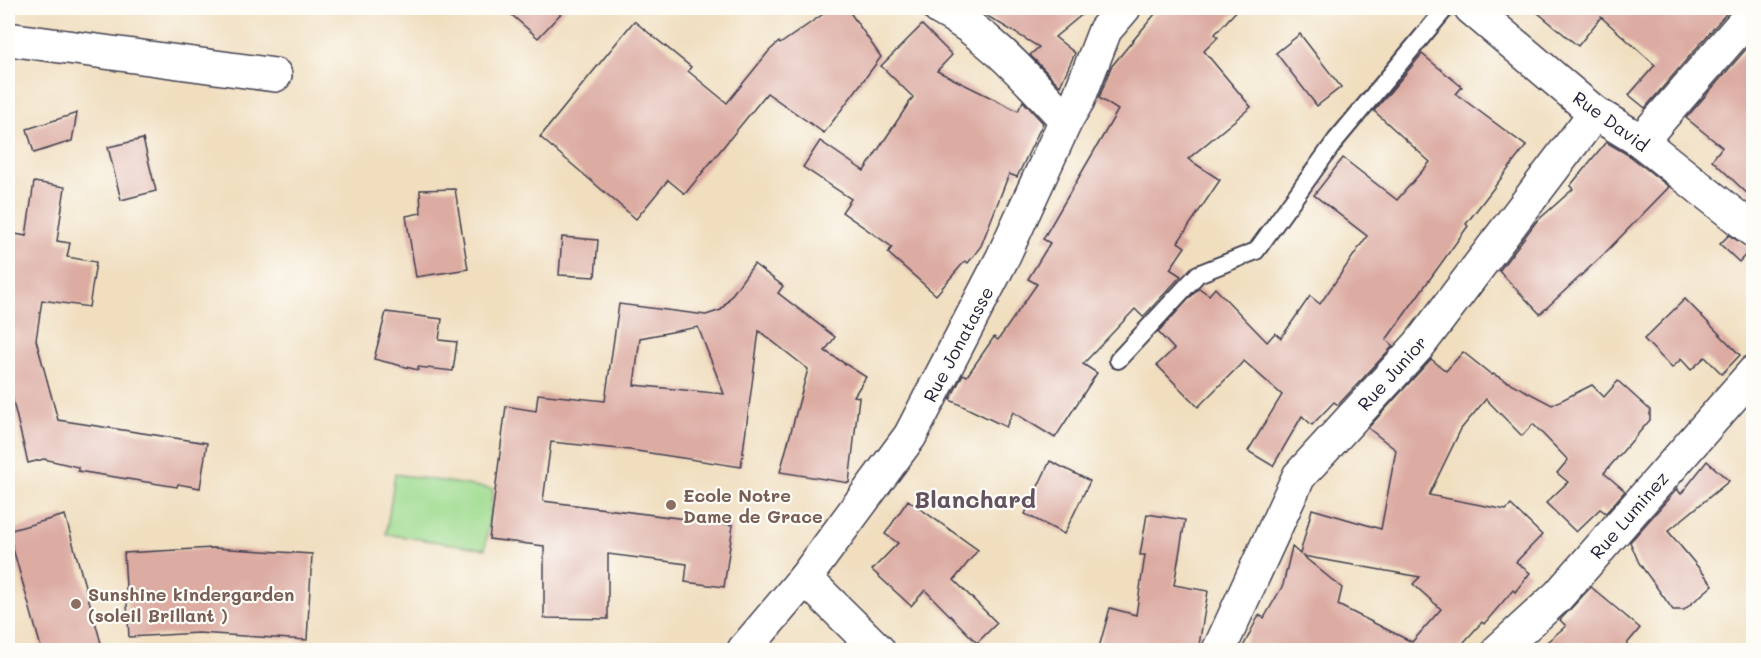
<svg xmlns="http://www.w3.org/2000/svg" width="1761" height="658" viewBox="0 0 1761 658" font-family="Mali,sans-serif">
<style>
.green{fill:#9fdb8f;stroke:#607e65;stroke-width:1.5}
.building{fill:#dcaba2;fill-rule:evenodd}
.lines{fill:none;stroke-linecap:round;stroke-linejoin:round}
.lane-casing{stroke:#413e4f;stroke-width:20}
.street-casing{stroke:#413e4f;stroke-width:36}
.lane{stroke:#fff;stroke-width:16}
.street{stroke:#fff;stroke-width:33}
.education-dot{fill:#8d6e63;stroke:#fdfcf7;stroke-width:2}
.labels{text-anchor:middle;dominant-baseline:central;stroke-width:4.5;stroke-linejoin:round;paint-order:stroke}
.street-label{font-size:18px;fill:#22223b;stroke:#fdfcf7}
.education-label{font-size:18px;font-weight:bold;fill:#785e54;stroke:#fdfcf7;text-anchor:start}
.district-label{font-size:24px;font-weight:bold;fill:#63525f;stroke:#fdfcf7}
</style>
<rect width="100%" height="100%" fill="#fdfcf7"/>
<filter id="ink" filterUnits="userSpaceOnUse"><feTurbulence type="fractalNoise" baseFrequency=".0167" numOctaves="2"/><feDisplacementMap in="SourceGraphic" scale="12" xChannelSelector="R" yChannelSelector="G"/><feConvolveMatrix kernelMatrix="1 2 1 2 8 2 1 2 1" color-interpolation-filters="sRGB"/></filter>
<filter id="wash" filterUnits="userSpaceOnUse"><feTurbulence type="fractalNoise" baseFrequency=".008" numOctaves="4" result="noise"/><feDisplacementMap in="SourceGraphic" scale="24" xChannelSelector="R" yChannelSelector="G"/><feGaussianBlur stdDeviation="1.35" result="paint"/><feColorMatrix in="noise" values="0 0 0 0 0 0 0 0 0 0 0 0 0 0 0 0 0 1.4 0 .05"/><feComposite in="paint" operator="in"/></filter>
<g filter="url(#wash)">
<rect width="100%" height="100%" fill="#f0debf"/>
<polygon class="green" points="395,474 493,489 485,549 386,534"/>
<g id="blocks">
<g class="building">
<polygon points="504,8 566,8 538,38"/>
<polygon points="832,8 847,8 881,57 824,133 767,93 685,194 668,180 636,219 540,137 634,21 691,67 688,71 727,103 769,51 779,42 780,44"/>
<polygon points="974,8 1090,8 1055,37 1075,53 1060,86 1030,55 1039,47"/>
<polygon points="1160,8 1239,8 1215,34 1218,37 1204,51 1251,107 1188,159 1220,180 1178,242 1185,247 1170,269 1181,276 1143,317 1135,309 1083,364 1097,373 1055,438 1013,412 1006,427 950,400 963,374 967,376 994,337 998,340 1037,284 1028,279 1050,243 1043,239 1118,110 1099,98 1111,67"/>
<polygon points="1532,8 1731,8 1645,108 1629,95 1655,65 1601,17 1578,46"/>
<polygon points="922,25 952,55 937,71 1018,111 1023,101 1043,123 1017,177 1009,174 981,246 968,263 965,261 936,295 888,253 892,247 842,212 851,199 803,167 820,141 864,171 913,97 881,66"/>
<polygon points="1300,34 1341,87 1317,106 1276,53"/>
<polygon points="1754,40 1754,200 1712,160 1722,147 1686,118"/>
<polygon points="1422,54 1462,87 1456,94 1526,146 1466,224 1468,226 1386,340 1393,346 1338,405 1334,402 1312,425 1302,416 1273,466 1248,451 1282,395 1244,361 1198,407 1157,365 1174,349 1158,332 1199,288 1209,295 1215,288 1267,342 1275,333 1281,338 1310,296 1320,304 1367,236 1314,195 1343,158 1397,200 1430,162 1374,111"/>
<polygon points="77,113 72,141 34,153 27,129"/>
<polygon points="143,139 156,191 121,200 108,147"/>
<polygon points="1606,142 1630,156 1669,187 1604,254 1540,314 1499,271 1536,222 1573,189 1570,186"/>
<polygon points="34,182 65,187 57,241 70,243 67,257 96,262 89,307 42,300 36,340 58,420 207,443 200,488 178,484 177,487 78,471 78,467 44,459 28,463 8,381 8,284 15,234 26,236"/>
<polygon points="455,189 468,269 416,277 406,216 421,213 420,190"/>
<polygon points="1729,235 1751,249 1739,262 1720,244"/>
<polygon points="562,237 598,240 595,277 559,275"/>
<path d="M754,264L783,286L778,293L835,337L825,351L866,377L854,396L859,397L849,483L780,472L808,369L759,331L741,467L630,450L551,442L543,501L733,525L724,587L685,582L687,564L608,554V619L544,618V546L489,539L506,406L536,411L538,394L605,401L619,304L706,315L721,310ZM698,327L724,394L634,385L640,338Z"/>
<polygon points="1685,299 1740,355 1722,374 1705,357 1691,370 1681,359 1672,368 1644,339"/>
<polygon points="386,312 442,319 439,340 457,342 453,371 418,367 418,370 374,359"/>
<path d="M1463,352L1492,375L1493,374L1552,405L1592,385L1604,397L1618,381L1650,410V420L1604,473L1625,491L1606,513L1600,509L1576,532L1546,503L1568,482L1557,473L1568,460L1533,424L1522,436L1486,399L1461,429L1429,495L1506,510L1511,505L1542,535L1516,562L1530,573L1515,592L1513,590L1484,624L1482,622L1456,651H1241L1259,615L1264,618L1283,585L1292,547L1300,554L1312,509L1381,529L1396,450L1368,428L1431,359L1446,371ZM1303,556L1420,577L1413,584L1441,609L1412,642L1338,605L1342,588Z"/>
<polygon points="1050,461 1090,481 1064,534 1025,514"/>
<polygon points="1707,461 1729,481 1668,531 1713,585 1684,610 1673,610 1639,563 1630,542 1677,489 1681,494"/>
<polygon points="908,500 978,550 954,580 997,623 977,643 925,590 911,606 872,570 898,543 885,534"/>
<polygon points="1147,514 1185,520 1174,585 1208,591 1198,651 1166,651 1134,646 1133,651 1098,651 1110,608 1136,615 1145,555 1140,555"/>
<polygon points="65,515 101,643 72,651 42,651 8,531"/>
<polygon points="213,548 312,554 307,640 198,633 129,637 124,553"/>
<polygon points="1591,587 1640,628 1621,651 1536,651 1566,626 1560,620"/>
</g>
</g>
</g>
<g filter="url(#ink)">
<use href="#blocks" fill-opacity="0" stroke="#413e4f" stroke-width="1.5"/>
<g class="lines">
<g class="lane-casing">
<polyline id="lane" points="1118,360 1198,274 1256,251 1336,140 1446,8"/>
</g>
<g class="street-casing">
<g id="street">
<path d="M939,8C989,34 1028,79 1066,120"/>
<polyline points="1471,8 1595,113 1641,141 1754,231"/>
<polyline points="8,39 275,75"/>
<polyline points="1641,141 1754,11"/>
<polyline points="805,578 878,650"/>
<polyline points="744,650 805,578 910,436 1003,257 1066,120 1078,100 1105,30 1124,8"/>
<polyline points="1219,650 1299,476 1419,345 1595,113"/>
<polyline points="1499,650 1558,596 1754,372"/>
</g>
</g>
<use href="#lane" class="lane"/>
<use href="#street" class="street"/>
</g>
</g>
<g class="education-dot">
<circle cx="671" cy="505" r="6"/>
<circle cx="76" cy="604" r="6"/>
</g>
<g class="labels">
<g class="street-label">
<text transform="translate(1611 121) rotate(36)">Rue David</text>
<text transform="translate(958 344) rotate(-62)">Rue Jonatasse</text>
<text transform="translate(1392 373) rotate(-48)">Rue Junior</text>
<text transform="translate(1629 515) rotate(-49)">Rue Luminez</text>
</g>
<g class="education-label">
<text x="683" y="495">Ecole Notre<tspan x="683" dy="21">Dame de Grace</tspan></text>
<text x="88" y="594">Sunshine kindergarden<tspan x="88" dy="21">(soleil Brillant )</tspan></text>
</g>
<g class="district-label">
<text x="975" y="498">Blanchard</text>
</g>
</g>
<rect width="1761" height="658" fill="none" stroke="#fdfcf7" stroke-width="30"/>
</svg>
